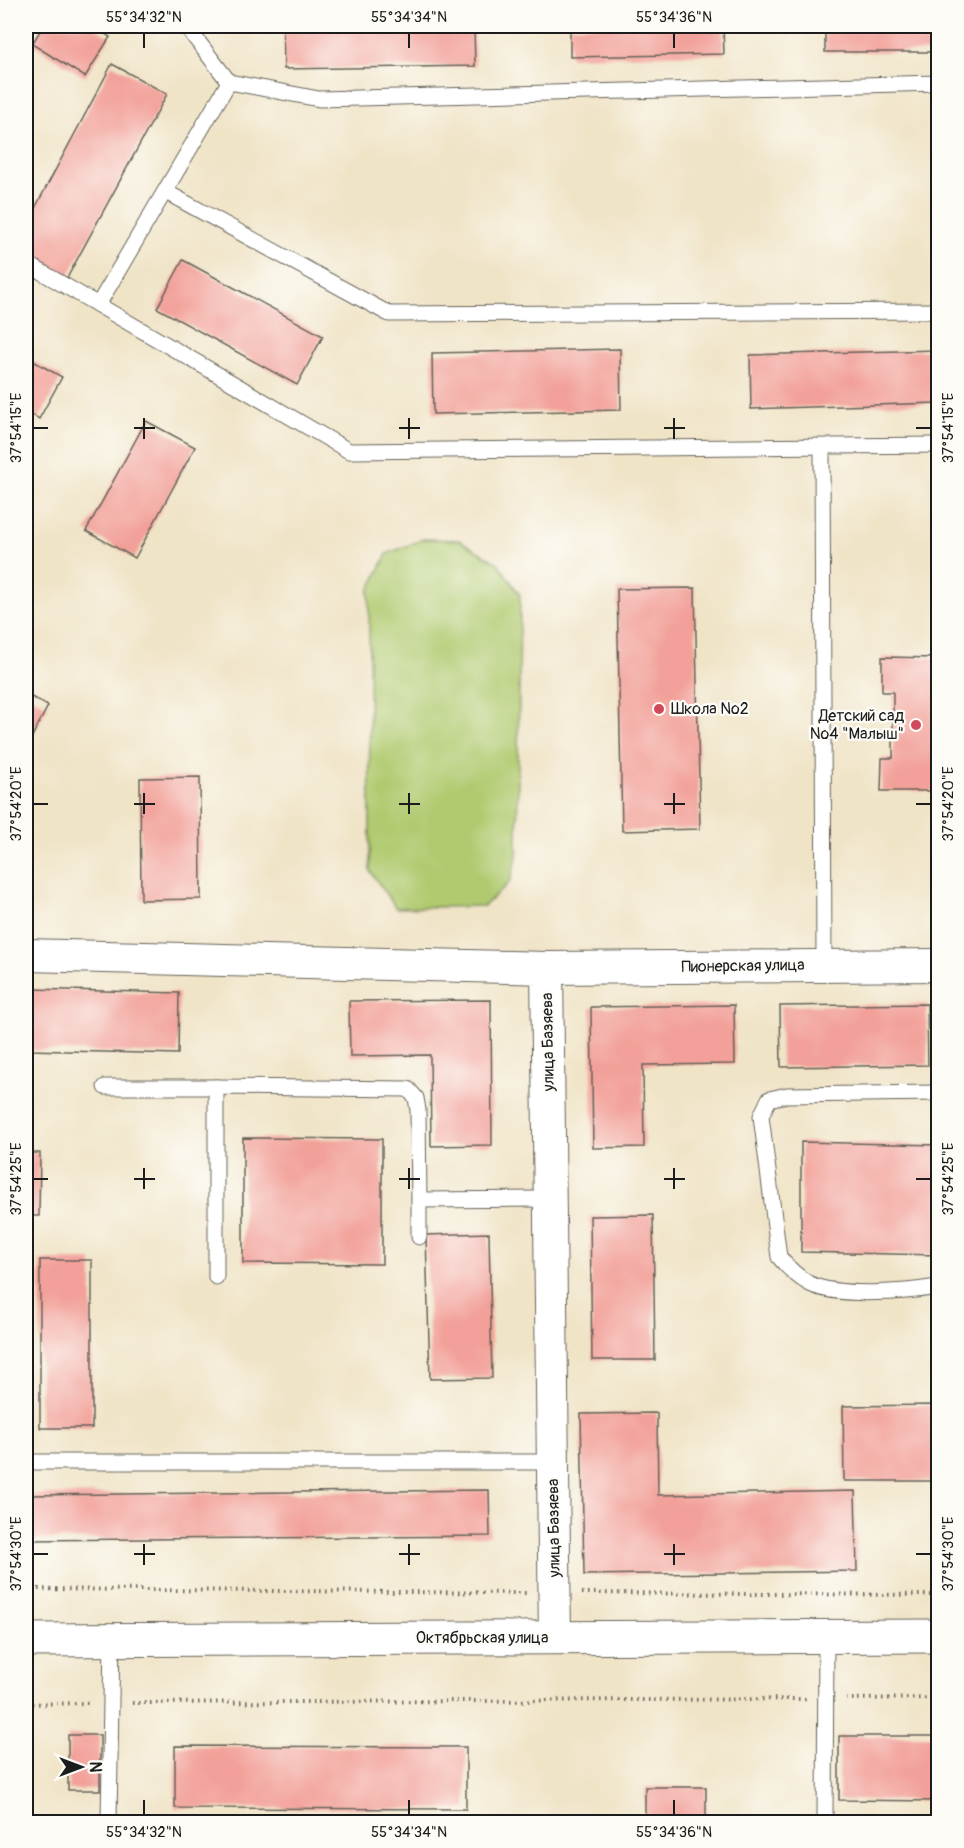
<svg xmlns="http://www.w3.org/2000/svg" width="964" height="1848" viewBox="0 0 964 1848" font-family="Pangolin,sans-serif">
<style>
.green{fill:#b0ca70;stroke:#667346;stroke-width:1.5}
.building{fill:#f2a099}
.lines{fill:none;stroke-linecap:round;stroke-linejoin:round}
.lane-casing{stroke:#666258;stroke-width:17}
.street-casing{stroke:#666258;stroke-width:34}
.secondary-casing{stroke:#666258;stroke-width:35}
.path{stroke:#666258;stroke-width:4;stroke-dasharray:1.5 4.5;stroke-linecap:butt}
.lane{stroke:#fff;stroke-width:15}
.street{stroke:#fff;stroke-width:32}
.secondary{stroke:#fff;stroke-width:33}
.ticks{fill:none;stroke:#1c1c1c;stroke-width:2}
.poi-dot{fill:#d1495b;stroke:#fdfcf7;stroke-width:2}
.labels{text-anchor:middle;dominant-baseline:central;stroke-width:4.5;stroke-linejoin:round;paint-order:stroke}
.poi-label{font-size:16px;fill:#1c1c1c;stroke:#fdfcf7;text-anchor:start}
.street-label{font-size:16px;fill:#1c1c1c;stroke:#fdfcf7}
.neatline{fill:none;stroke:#1c1c1c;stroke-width:2}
.ticks-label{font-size:15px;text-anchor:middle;fill:#1c1c1c}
</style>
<rect width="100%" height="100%" fill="#fdfcf7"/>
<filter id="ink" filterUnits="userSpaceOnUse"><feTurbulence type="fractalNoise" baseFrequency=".0167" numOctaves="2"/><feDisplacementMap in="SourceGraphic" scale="12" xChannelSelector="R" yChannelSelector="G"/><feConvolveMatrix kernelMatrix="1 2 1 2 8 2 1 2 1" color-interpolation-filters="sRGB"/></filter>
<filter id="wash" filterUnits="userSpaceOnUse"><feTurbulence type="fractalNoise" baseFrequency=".008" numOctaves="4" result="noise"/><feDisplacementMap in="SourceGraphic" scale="24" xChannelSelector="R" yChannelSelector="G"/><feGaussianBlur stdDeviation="1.35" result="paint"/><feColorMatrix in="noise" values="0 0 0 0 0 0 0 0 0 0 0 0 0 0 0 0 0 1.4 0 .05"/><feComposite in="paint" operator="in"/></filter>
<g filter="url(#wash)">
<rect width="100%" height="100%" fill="#f0e4c7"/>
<polygon class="green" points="423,539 459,540 498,563 520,595 517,857 510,882 484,906 396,908 370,871 369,591 387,554"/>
<g id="blocks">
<g class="building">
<polygon points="43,26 92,26 110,37 85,77 32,44"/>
<polygon points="283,26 474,26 475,66 284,69"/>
<polygon points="570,26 723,26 724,54 570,57"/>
<rect x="825" y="26" width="113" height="26"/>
<polygon points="112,64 167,94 67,278 26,256 26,225"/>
<polygon points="183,260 323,336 297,385 157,308"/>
<polygon points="620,349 621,410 433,414 432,353"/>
<polygon points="938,350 938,403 751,409 750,355"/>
<polygon points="26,357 62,377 39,419 26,411"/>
<polygon points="146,421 195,447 135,558 86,531"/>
<polygon points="695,588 700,829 622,831 617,589"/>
<polygon points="882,657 938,658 938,791 881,791 882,758 893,758 893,692 882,692"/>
<polygon points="26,694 48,706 26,748"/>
<polygon points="200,777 201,899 141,900 140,778"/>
<polygon points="30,989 179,993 178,1054 29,1050"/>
<polygon points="491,1000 492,1145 431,1146 430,1055 350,1056 349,1001"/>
<polygon points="927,1004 928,1065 781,1067 780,1006"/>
<polygon points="734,1005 735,1064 643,1065 644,1147 593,1148 591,1007"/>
<polygon points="243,1138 382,1139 382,1264 243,1263"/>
<polygon points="801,1142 938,1145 938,1255 801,1252"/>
<polygon points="26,1153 40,1153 39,1216 26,1216"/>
<polygon points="653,1215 655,1360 592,1360 590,1216"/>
<polygon points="489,1233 492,1378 430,1379 426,1235"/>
<rect x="40" y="1260" width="52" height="168"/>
<polygon points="938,1405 938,1481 844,1481 843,1406"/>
<polygon points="657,1413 658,1495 855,1491 857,1571 584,1575 581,1414"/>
<polygon points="489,1490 490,1536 26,1540 26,1495"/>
<rect x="68" y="1735" width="32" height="55"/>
<polygon points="839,1736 938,1736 938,1801 839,1800"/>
<polygon points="175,1746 466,1747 466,1809 175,1808"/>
<rect x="645" y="1787" width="61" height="35"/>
</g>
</g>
</g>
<g filter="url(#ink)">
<use href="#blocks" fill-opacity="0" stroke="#666258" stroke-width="1.5"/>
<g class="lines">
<g class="lane-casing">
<g id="lane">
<polyline points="186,26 229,82 319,99 938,83"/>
<polyline points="166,192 389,314 938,311"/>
<polyline points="26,263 349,451 938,445"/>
<polyline points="98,305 229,82"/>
<polyline points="822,448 824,965"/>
<polyline points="105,1087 216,1087"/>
<path d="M938,1093L787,1095L769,1099L761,1116L779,1257C788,1268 797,1277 810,1284C839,1298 907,1292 938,1287"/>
<polyline points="419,1200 419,1237"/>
<polyline points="216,1277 216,1087 408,1089 416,1098 418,1110 419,1200 550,1199"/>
<polyline points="26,1462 553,1462"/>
<polyline points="109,1822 112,1639"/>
<polyline points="825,1822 826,1637"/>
</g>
</g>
<g class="street-casing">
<g id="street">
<polyline points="26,955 547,968 555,1638"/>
<polyline points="547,968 938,965"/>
</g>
</g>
<g class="secondary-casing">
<polyline id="secondary" points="26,1640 938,1636"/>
</g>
<g class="path">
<polyline points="26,36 31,26"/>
<polyline points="26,1589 527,1593"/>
<polyline points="582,1593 938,1595"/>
<polyline points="846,1699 938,1698"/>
<polyline points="132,1703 806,1699"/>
<polyline points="26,1704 89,1703"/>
</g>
<use href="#lane" class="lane"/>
<use href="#street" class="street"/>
<use href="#secondary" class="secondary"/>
</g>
</g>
<path class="ticks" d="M144,33V48M409,33V48M674,33V48M144,418V439M409,418V439M674,418V439M33,428H48M134,428H155M399,428H420M664,428H685M916,428H931M144,793V814M409,793V814M674,793V814M33,804H48M134,804H155M399,804H420M664,804H685M916,804H931M144,1168V1189M409,1168V1189M674,1168V1189M33,1179H48M134,1179H155M399,1179H420M664,1179H685M916,1179H931M144,1544V1565M409,1544V1565M674,1544V1565M33,1554H48M134,1554H155M399,1554H420M664,1554H685M916,1554H931M144,1800V1815M409,1800V1815M674,1800V1815"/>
<g class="poi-dot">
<circle cx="659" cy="709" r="6"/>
<circle cx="916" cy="725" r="6"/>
</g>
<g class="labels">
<g class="poi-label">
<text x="671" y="709">Школа №2</text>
<text x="904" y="716" text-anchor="end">Детский сад<tspan x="904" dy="18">№4 "Малыш"</tspan></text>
</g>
<g class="street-label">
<text transform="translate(743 966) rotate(-1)">Пионерская улица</text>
<text transform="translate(548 1042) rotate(-91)">улица Базяева</text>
<text transform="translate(554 1528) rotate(-91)">улица Базяева</text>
<text x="482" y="1638">Октябрьская улица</text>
</g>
</g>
<rect width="964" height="1848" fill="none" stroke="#fdfcf7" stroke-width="66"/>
<g transform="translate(81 1767) rotate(90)" stroke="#fdfcf7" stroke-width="4.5" paint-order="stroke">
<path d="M0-4.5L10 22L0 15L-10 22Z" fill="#1c1c1c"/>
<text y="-9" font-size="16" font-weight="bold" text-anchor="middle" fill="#1c1c1c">N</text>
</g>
<rect x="33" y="33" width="898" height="1782" class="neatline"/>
<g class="ticks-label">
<text x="144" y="22">55°34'32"N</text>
<text x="409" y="22">55°34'34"N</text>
<text x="674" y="22">55°34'36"N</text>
<text transform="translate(16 428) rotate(-90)" y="5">37°54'15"E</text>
<text transform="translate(948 428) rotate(-90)" y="5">37°54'15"E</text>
<text transform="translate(16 804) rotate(-90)" y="5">37°54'20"E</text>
<text transform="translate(948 804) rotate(-90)" y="5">37°54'20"E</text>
<text transform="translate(948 1179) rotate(-90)" y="5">37°54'25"E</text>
<text transform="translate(16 1179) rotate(-90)" y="5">37°54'25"E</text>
<text transform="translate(16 1554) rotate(-90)" y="5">37°54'30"E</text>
<text transform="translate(948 1554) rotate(-90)" y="5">37°54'30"E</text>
<text x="144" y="1837">55°34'32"N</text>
<text x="409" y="1837">55°34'34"N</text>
<text x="674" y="1837">55°34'36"N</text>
</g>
</svg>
